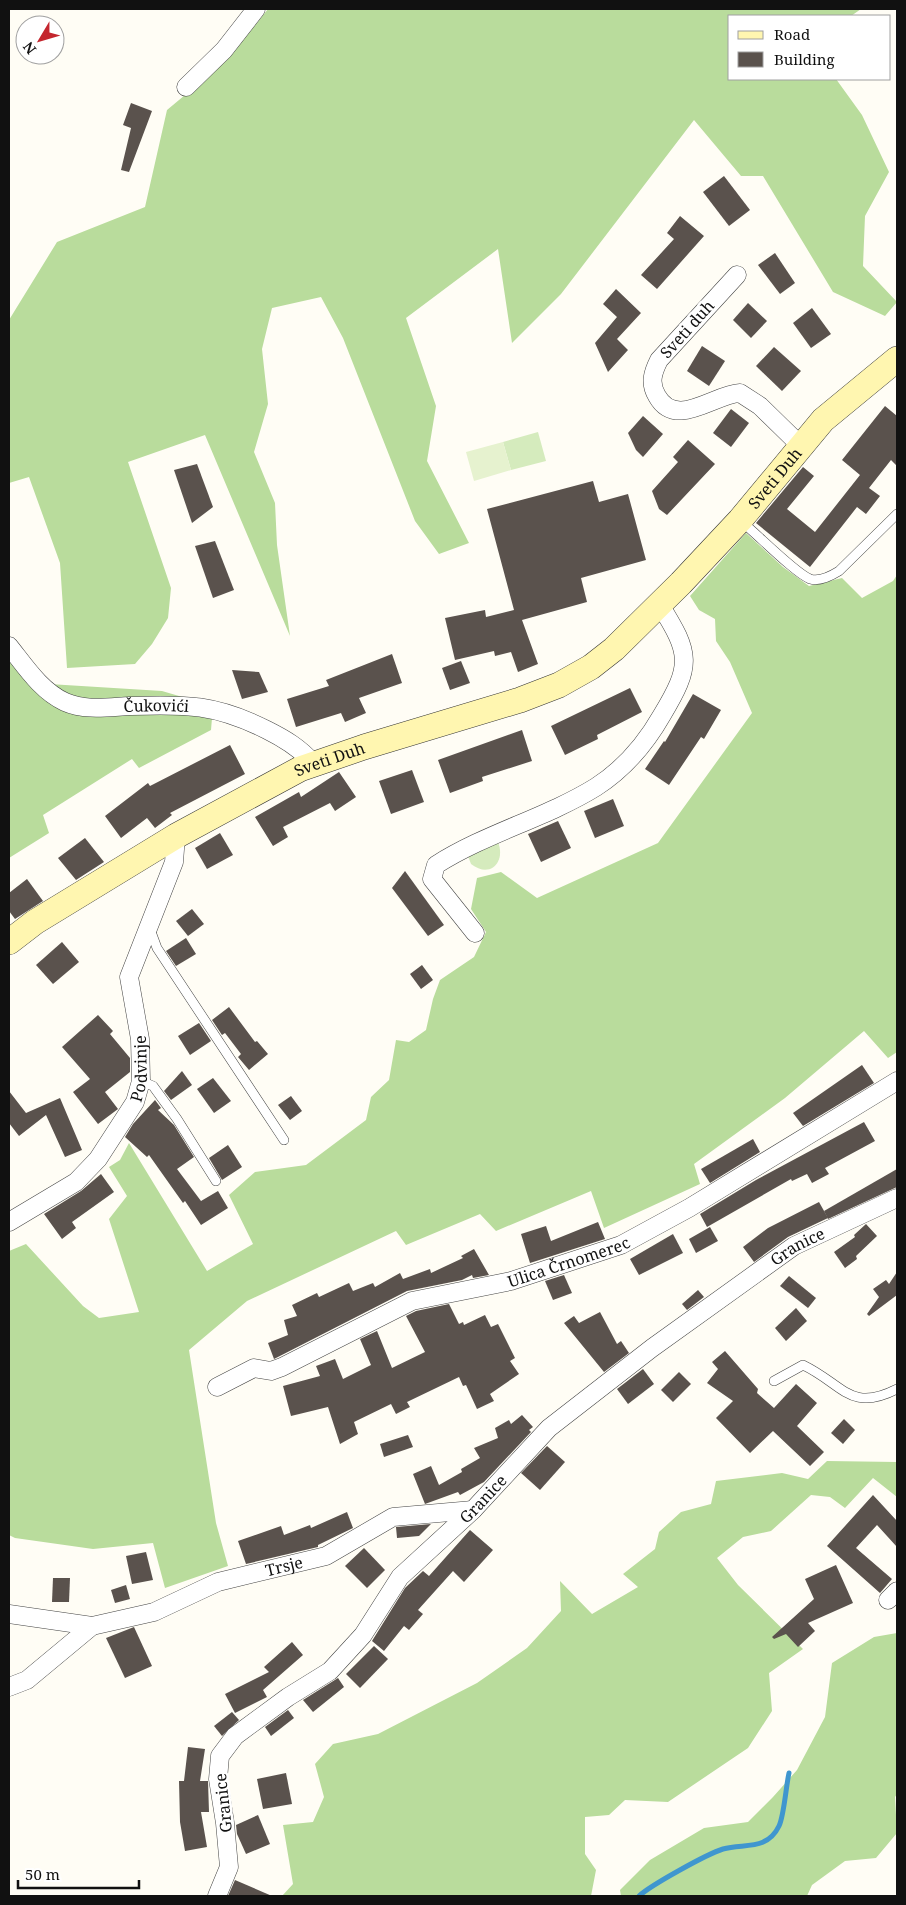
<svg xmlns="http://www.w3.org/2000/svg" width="906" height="1905" viewBox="0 0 906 1905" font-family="'Noto Serif',serif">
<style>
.green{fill:#d5ebbd}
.forest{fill:#b9dc9c}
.pitch{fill:#e6f2cf}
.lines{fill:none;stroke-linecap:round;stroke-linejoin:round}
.stream{stroke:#3f96cf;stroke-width:5}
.building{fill:#5a524d}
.lane-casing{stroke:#444;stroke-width:10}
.street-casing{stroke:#444;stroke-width:19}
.secondary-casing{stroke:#333;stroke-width:26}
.lane{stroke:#fff;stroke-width:9}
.street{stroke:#fff;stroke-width:18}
.secondary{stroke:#fff6b0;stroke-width:25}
.labels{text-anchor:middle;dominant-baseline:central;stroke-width:5;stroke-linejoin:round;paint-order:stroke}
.street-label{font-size:16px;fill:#111;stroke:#fff}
</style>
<rect width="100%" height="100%" fill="#fffdf5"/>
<g class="green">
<polygon points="538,432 546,461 511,470 503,442"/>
<path d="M498,842C506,862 490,879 471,864L468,856Z"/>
</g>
<g class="forest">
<polygon points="268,9 861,9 851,16 730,16 730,79 836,79 862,115 889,172 865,216 863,266 897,302 885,316 833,292 763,176 741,176 694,120 561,294 512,343 498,249 406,318 436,406 427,461 469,543 439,554 415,521 343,338 321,297 272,308 262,349 268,404 254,452 275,503 277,545 290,636 205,435 128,462 171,588 168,618 152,644 135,664 67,668 60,563 29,477 9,483 9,320 57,242 145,207 167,110 227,60"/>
<polygon points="746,533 783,567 809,586 842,578 862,598 893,581 897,575 897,1052 888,1058 864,1031 785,1098 694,1164 700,1184 604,1228 591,1191 496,1231 480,1214 406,1245 396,1231 247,1301 189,1350 216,1523 228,1566 165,1588 153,1543 93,1549 15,1538 9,1535 9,1251 26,1244 83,1306 99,1318 139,1312 109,1219 127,1196 109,1167 120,1160 129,1143 207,1271 253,1244 229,1195 255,1172 306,1165 366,1120 371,1097 389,1080 396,1040 409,1042 426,1030 433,999 440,980 474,957 486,932 471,909 477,878 501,872 537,898 658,843 752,713 730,662 716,641 715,619 699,610 690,596"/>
<polygon points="9,653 33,683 162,691 213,706 211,730 139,768 132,759 43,815 49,833 9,858"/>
<polygon points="827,1461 897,1462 897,1497 873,1478 845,1508 830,1497 811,1495 771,1531 743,1537 717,1558 738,1585 803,1649 769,1673 772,1711 748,1748 668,1802 625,1800 609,1815 585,1817 585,1854 596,1870 591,1896 282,1896 293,1884 283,1825 313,1822 324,1797 315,1764 333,1744 378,1734 477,1683 527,1648 561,1611 560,1581 592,1614 638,1587 623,1574 655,1549 659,1532 681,1512 711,1504 716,1481 782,1473 808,1479"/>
<polygon points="897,1633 897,1794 895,1797 897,1833 876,1858 845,1861 812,1885 807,1896 621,1896 620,1890 650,1860 704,1828 748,1822 773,1797 797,1770 825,1717 832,1663 874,1637"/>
</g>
<polygon class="pitch" points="503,442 511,470 474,481 466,452"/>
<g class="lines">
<path class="stream" d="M639,1896C651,1885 707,1854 723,1849C744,1843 767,1851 779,1826C784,1816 786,1786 789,1773"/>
</g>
<g class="building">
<polygon points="131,103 152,111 129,172 121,170 131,128 123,125"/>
<polygon points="724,176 750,210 729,226 703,192"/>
<polygon points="680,216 704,236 657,289 641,275 674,239 667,233"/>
<polygon points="775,253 795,283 780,294 758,265"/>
<polygon points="616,289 641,313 617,339 628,350 608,372 595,343 617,317 603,304"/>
<polygon points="748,303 767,321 751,338 733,320"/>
<polygon points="812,308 831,334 811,348 793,323"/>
<polygon points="702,346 725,361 709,386 687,371"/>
<polygon points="774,347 801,371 782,391 756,366"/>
<polygon points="885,406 897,416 897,466 891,460 869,488 880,496 866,514 857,507 810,567 756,523 803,467 814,476 787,509 815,532 860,475 842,460"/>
<polygon points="731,409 749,423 731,447 713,433"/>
<polygon points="643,416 663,434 643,457 636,450 628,433"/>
<polygon points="688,440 715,464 667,515 659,509 652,491 678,462 673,457"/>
<polygon points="197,464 213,507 192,523 174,470"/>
<polygon points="593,481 599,502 628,494 646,560 581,578 587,602 522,620 538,664 518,672 511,652 495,656 494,651 455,660 445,618 485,610 486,617 514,610 487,509"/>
<polygon points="215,541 234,590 213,598 195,546"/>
<polygon points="392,654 402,683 359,698 366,713 345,722 341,713 296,727 287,699 329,686 326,680"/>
<polygon points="461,661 470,683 450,690 442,668"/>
<polygon points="232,670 259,672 268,692 242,699"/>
<polygon points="630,688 642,712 597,735 598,739 565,755 551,726"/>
<polygon points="693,694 721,710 704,739 701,737 669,785 645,769 664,741 665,742"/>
<polygon points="522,730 532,761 482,777 483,781 450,793 438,760"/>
<polygon points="230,745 245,774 170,813 172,815 155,828 147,818 121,838 105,816 148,783 150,786"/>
<polygon points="412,770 424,802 391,814 379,781"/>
<polygon points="339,772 356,797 335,811 330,803 283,827 288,837 273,846 255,817 299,792 301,797"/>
<polygon points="613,799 624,826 595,838 584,811"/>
<polygon points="558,821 571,848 541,862 528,834"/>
<polygon points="220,833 233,855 207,869 195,848"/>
<polygon points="85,838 104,862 76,880 58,858"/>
<polygon points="405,871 444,925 428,936 392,888"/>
<polygon points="27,879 43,901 15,919 9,911 9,893"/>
<polygon points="192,909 204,924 188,936 176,921"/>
<polygon points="186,938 196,954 176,966 166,951"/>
<polygon points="62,942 79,962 53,984 36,965"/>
<polygon points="422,965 433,980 421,989 410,974"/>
<polygon points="229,1007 255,1042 257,1041 268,1054 249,1070 238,1057 241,1054 225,1033 222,1035 212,1020"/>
<polygon points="98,1015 113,1031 110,1034 130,1058 130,1072 105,1092 118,1109 98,1124 73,1092 90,1079 62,1047"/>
<polygon points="199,1023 211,1041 190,1055 178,1036"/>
<polygon points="862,1065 874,1083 803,1126 793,1113"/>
<polygon points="182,1071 192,1085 171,1100 164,1091"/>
<polygon points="213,1078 231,1101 214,1113 197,1089"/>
<polygon points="9,1091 26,1113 60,1098 82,1150 65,1157 46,1115 19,1136 9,1123"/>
<polygon points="291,1096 302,1111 290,1120 278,1105"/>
<polygon points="155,1100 161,1108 158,1110 174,1125 194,1157 177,1169 201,1201 218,1191 228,1208 201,1225 185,1201 183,1203 149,1155 147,1157 125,1137 133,1124"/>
<polygon points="864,1122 875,1141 825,1168 829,1174 812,1183 807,1174 792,1181 791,1179 707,1227 700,1214 756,1180"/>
<polygon points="753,1139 760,1152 710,1183 701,1169"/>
<polygon points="228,1145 242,1167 222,1180 209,1158"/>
<polygon points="897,1169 897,1187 828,1219 824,1211"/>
<polygon points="101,1174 114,1192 72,1222 76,1228 62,1239 44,1214 81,1191"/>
<polygon points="819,1202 828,1218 788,1237 754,1262 743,1247 768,1228"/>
<polygon points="598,1222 605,1239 530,1263 521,1234 546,1226 551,1241"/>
<polygon points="866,1224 877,1236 856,1256 857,1259 845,1268 834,1252 855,1237 854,1235"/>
<polygon points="710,1227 718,1241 696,1253 689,1239"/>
<polygon points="673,1234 683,1253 639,1275 630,1259"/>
<polygon points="474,1249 489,1275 473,1278 472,1275 462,1280 407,1291 274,1359 268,1343 288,1335 284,1320 297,1316 292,1305 317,1293 319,1297 349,1283 353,1291 373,1283 375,1287 400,1273 403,1279 430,1269 431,1273 463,1258 461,1256"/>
<polygon points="897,1272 897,1295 869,1316 867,1314 879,1297 873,1289 886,1280 889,1284"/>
<polygon points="564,1275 572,1293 553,1300 545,1281"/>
<polygon points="789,1276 816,1298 808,1308 780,1286"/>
<polygon points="698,1290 704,1297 687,1310 682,1304"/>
<polygon points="449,1304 459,1324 463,1322 464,1325 485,1315 491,1327 498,1324 515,1358 510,1361 519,1374 490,1394 494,1401 477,1409 466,1385 463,1386 459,1377 407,1402 410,1407 396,1414 391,1404 354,1422 358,1434 340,1444 328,1407 291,1416 283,1386 320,1376 316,1366 335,1359 343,1379 371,1365 360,1339 377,1331 392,1368 425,1352 406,1316 416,1311"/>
<polygon points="796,1308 807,1321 786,1341 775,1328"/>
<polygon points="600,1312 617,1344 621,1341 629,1353 604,1372 564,1323 574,1316 579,1323"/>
<polygon points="725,1351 758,1389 757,1393 774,1408 796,1384 817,1403 797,1426 824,1452 810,1466 773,1431 750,1453 716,1418 733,1401 707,1383 718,1369 712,1362"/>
<polygon points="643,1369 654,1384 628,1404 617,1389"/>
<polygon points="679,1372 691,1384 673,1402 661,1390"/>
<polygon points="522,1415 533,1427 529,1430 531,1432 484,1482 460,1495 458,1492 425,1504 413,1474 431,1466 439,1485 462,1472 461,1469 480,1458 474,1448 498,1438 495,1428 509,1420 511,1424"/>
<polygon points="844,1419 855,1430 843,1444 831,1433"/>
<polygon points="408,1435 413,1447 384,1457 380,1444"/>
<polygon points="547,1446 565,1462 540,1490 521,1473"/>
<polygon points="873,1495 897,1521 897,1547 877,1525 856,1548 892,1579 880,1593 827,1546"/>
<polygon points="347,1512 353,1528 318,1545 318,1547 246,1564 238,1541 281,1526 284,1535 310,1525 311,1528"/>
<polygon points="431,1524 419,1536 397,1538 396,1527"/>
<polygon points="470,1530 493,1550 464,1582 453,1571 418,1610 423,1614 409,1630 404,1626 384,1651 372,1641 405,1588 423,1571 429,1576"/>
<polygon points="364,1548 385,1570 367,1588 345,1566"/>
<polygon points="146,1552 153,1580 132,1584 126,1556"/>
<polygon points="836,1565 853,1603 808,1623 815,1631 798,1647 786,1634 774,1639 772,1637 814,1599 805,1579"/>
<polygon points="53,1578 70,1578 69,1602 52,1602"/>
<polygon points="126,1585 130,1599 115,1603 111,1590"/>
<polygon points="134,1627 152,1666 125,1678 106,1638"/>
<polygon points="292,1642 303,1655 263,1690 267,1697 235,1713 225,1694 269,1672 264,1667"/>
<polygon points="374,1646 388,1659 360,1688 346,1674"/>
<polygon points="338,1678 344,1687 313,1712 303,1700"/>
<polygon points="288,1710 294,1718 271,1736 265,1727"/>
<polygon points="232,1712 239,1720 222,1736 214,1726"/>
<polygon points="188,1747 205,1749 200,1781 208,1781 209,1812 201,1812 207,1847 185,1851 180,1822 179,1781 184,1781"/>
<polygon points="286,1773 292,1804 263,1809 257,1779"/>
<polygon points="258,1815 270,1844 246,1854 237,1834 236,1825"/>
<polygon points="235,1880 272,1896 228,1896"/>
</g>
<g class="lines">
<g class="lane-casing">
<g id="lane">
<path d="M742,522C757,534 795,573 810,579C820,582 831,576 839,571L897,514"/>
<polyline points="150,929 157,948 284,1140"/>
<polyline points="141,1081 153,1086 177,1119 216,1181"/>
<path d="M774,1381L803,1365C843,1384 850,1413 897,1389"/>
</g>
</g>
<g class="street-casing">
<g id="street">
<polyline points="186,87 224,50 256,9"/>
<path d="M737,275L659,360C653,372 649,383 657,396C676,430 714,394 740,393L760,406L801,446"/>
<path id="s1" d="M9,646C25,666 41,691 65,702C85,711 109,707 130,706C186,704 216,704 267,730C285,739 300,748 313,763"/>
<path d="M475,933L432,879L436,865C486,833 546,818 596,787C624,769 646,743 662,715C692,665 691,654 660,605"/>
<path id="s2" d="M9,1222L76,1182L98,1159L135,1102L141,1081L140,1039L129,977L174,862L176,836"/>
<path id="s3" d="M217,1387L254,1368L271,1371L282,1367L412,1301L511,1281L621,1245L689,1208L897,1081"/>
<polyline points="888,1600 897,1591"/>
<polyline points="9,1614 92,1626"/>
<path id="s4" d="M9,1687L27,1680L92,1626L154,1612L218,1582L326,1556L393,1517L473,1510"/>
<path id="s5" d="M217,1896L229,1867L225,1823L218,1779L220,1756L235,1736L288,1697L330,1671L363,1635L400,1577L473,1510L549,1428L652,1348L794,1246L897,1198"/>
</g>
</g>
<g class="secondary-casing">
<g id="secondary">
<path id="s6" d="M9,942L35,922L176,836L300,769L364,747L520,700L559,685L591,667L614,649L681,583L740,520L823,420L897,359"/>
</g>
</g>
<use href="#lane" class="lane"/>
<use href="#street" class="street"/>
<use href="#secondary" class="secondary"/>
</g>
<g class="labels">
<g class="street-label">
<text transform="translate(687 329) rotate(-48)">Sveti duh</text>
<text stroke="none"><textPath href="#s6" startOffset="912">Sveti Duh</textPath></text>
<text stroke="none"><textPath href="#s1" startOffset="172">Čukovići</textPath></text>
<text stroke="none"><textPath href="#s6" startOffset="370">Sveti Duh</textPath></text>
<text stroke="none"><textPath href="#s2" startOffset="212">Podvinje</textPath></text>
<text stroke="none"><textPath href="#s5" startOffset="920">Granice</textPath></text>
<text stroke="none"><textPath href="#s3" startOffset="378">Ulica Črnomerec</textPath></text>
<text stroke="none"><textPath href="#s5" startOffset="515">Granice</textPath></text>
<text stroke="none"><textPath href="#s4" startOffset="306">Trsje</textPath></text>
<text transform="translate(223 1803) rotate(-96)">Granice</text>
</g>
</g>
<rect width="906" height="1905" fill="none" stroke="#111111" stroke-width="20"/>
<rect x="728" y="15" width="162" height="65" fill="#ffffff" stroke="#a0a0a0"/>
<rect x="738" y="31" width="25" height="8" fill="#fff6b0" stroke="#a0a0a0"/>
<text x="774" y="40" font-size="15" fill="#111111">Road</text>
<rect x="738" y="52" width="25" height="15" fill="#5a524d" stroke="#a0a0a0"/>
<text x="774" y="65" font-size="15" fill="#111111">Building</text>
<g transform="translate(40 40) rotate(232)"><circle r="24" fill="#ffffff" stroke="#a0a0a0"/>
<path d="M0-4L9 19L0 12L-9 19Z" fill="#c4262e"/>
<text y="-8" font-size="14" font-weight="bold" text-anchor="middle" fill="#111111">N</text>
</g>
<path d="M18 1880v8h121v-8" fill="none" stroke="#111111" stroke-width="2.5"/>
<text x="25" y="1880" font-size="15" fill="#111111" stroke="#ffffff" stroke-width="4" paint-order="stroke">50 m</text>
</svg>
